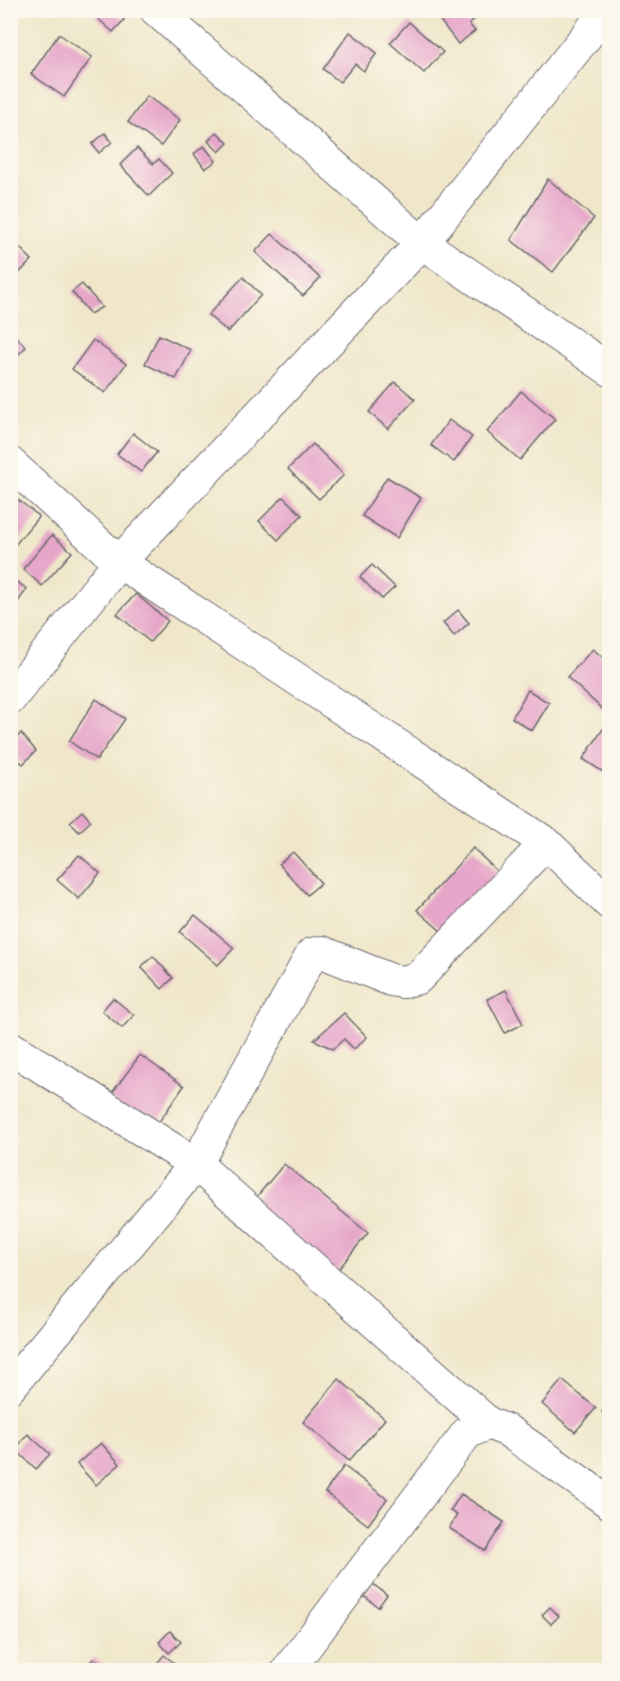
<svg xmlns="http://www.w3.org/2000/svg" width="620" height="1681" viewBox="0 0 620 1681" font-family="Delius,sans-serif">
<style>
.building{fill:#e6a6c9}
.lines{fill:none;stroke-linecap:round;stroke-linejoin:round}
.street-casing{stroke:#6a676d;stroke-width:34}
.street{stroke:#fff;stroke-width:32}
</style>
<rect width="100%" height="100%" fill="#fbf7ec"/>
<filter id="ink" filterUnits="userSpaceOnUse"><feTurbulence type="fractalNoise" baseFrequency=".0167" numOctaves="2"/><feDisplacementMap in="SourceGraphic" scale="12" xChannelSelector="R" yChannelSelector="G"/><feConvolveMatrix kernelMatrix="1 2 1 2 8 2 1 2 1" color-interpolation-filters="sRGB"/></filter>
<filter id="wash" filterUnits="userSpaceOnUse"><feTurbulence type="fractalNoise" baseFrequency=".008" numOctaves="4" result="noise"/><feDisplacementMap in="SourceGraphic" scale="24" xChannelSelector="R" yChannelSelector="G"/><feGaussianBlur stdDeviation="1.35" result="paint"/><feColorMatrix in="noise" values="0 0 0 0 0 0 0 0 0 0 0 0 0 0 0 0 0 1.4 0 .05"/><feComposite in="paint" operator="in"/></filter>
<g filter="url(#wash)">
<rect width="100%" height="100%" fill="#f0e7ca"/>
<g id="blocks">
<g class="building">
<polygon points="100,10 114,10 124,20 113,32 95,16"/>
<polygon points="440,10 478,10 481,14 469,24 475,31 458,44 435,14"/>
<polygon points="409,22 443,52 424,73 390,43"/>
<polygon points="350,32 377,53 364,71 355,64 340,82 323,69"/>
<polygon points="59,34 92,57 64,97 31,74"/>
<polygon points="147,96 180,120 161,146 128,122"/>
<polygon points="217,132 228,143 219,152 208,141"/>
<polygon points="105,133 112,142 99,153 92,144"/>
<polygon points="204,146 216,161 205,169 194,154"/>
<polygon points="137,148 153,164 159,159 172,173 149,196 120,165"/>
<polygon points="548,179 594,218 553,272 511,240"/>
<polygon points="272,234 320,278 303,296 255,252"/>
<polygon points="14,242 32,260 12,280 10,246"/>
<polygon points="243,277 261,295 228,332 208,315"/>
<polygon points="82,284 102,307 90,314 72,292"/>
<polygon points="10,322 16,327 11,332 26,347 10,362"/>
<polygon points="159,335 191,350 176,379 145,364"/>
<polygon points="93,340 126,364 105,393 72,369"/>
<polygon points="395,382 415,399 388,429 369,412"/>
<polygon points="521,391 555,419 520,460 487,432"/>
<polygon points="449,420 472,437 454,462 431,445"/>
<polygon points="133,433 157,452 141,472 117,454"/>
<polygon points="313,444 344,475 319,499 288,469"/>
<polygon points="387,477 421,498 397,538 362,516"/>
<polygon points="13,496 39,516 10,551 10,499"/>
<polygon points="283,497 302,515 278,540 259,521"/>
<polygon points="52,535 72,552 42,586 23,569"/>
<polygon points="372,565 395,587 382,599 360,577"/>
<polygon points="10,577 27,589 10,613"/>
<polygon points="136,594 168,621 150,642 117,614"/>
<polygon points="458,610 469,623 454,636 443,623"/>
<polygon points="593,649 610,664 610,716 567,677"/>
<polygon points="528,690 549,703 532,731 512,718"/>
<polygon points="96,699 125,719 97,760 69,741"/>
<polygon points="603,729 610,733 610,763 603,772 583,759"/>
<polygon points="21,733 36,751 23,764 10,753 10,746"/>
<polygon points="610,796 610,808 604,803"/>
<polygon points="82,811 91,821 79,832 70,822"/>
<polygon points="473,848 507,881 441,931 417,910"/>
<polygon points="293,852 321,883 307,895 279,864"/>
<polygon points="79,855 100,873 79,899 57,880"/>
<polygon points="195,915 234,948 218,965 180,932"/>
<polygon points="153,956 173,978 162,989 141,967"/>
<polygon points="506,990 523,1024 505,1033 487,999"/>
<polygon points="113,998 134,1015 122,1028 102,1011"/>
<polygon points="344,1013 367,1037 354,1049 344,1039 333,1049 314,1040"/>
<polygon points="140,1055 184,1086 154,1129 109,1097"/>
<polygon points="284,1164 368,1233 333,1276 248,1207"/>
<polygon points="339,1379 385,1419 349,1461 303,1422"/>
<polygon points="562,1380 596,1408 575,1432 542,1404"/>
<polygon points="610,1403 610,1419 602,1412"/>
<polygon points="28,1434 50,1454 36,1469 15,1449"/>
<polygon points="101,1443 120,1464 96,1485 77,1464"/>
<polygon points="344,1466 387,1499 368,1525 325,1492"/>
<polygon points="461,1494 504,1522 485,1551 449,1528 457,1515 450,1511"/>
<polygon points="373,1584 387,1595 378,1607 364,1596"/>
<polygon points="550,1607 559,1616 551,1624 542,1615"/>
<polygon points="170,1631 181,1642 169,1653 159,1642"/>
<polygon points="164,1655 183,1670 158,1670 154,1667"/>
<polygon points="94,1658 108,1670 83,1670"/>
</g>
</g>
</g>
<g filter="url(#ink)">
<use href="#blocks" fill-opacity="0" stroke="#6a676d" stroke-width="1.5"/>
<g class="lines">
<g class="street-casing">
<g id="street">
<polyline points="156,10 422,243 610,370"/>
<polyline points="10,463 119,562 546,843 610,904"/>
<polyline points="10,699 119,562 422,243 607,10"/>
<polyline points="10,1047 196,1164 488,1423"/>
<polyline points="10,1387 196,1164 312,954 322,952 391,980 403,982 418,978 546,843"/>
<polyline points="288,1670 467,1433 488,1423 508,1431 610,1503"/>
</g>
</g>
<use href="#street" class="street"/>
</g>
</g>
<rect width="620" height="1681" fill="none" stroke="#fbf7ec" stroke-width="36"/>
</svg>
